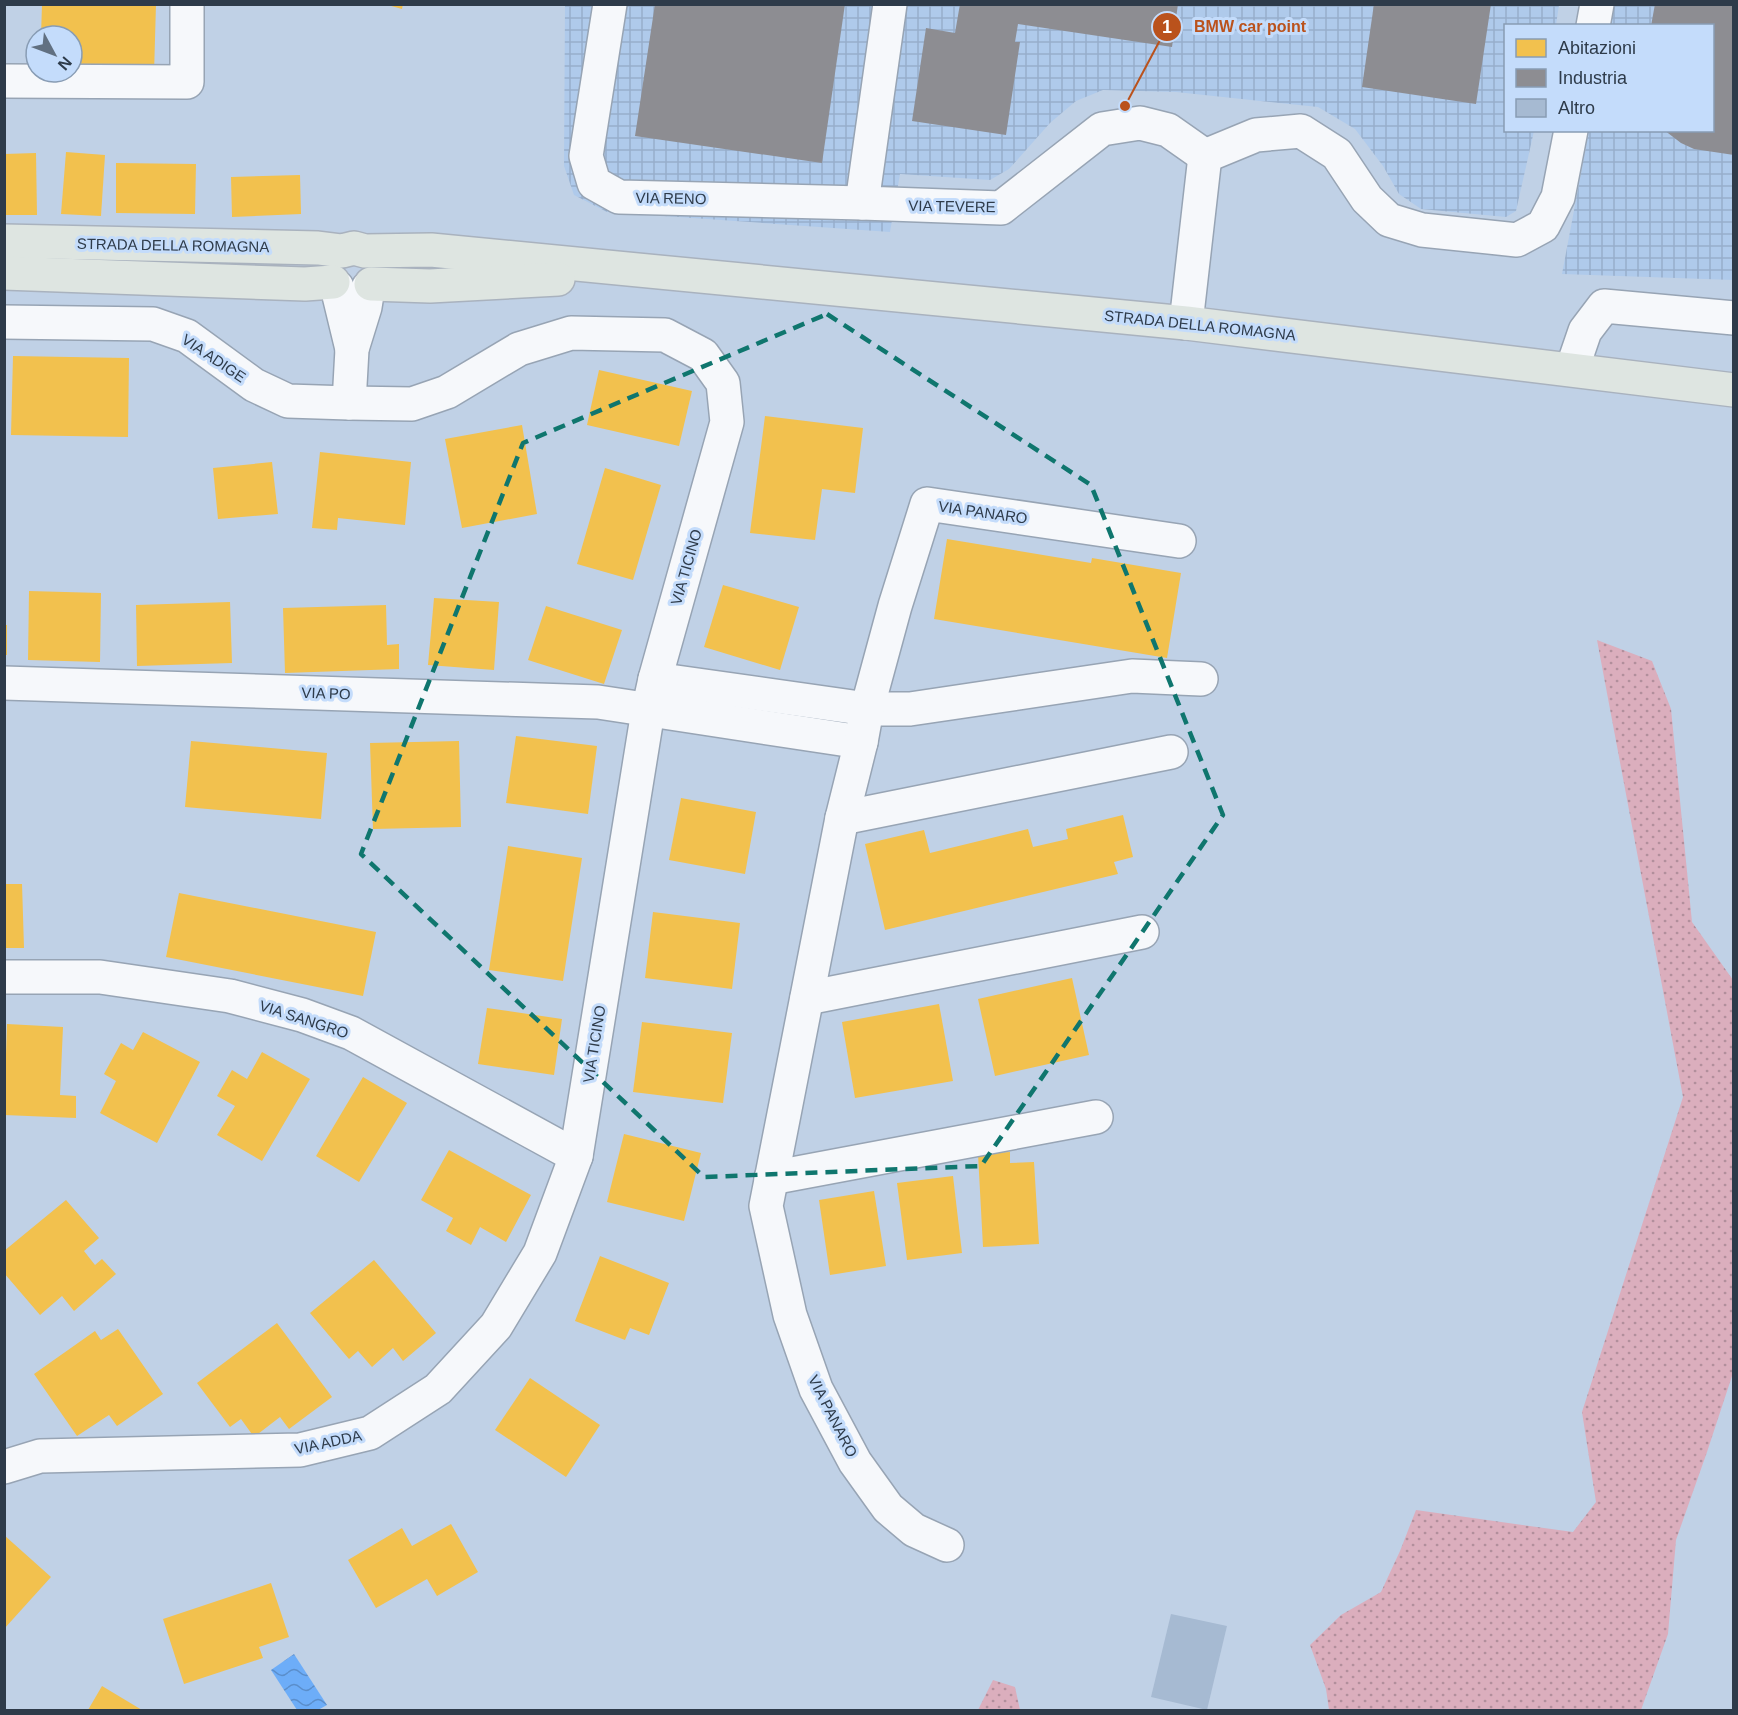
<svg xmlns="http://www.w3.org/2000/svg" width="1738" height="1715" viewBox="0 0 1738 1715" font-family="Arial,sans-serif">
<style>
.industrial{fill:url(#industrial-grid)}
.grass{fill:url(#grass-dots)}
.water{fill:url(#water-waves)}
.homes{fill:#f2c14e}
.industry{fill:#8d8d92}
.building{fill:#a6bad2}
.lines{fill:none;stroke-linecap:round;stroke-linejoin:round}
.minor-casing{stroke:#97a4b4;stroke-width:36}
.major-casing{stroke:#a9b2be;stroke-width:36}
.minor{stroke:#f6f8fb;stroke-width:33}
.major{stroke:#dee5e1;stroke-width:33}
.marked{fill:none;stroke:#0f766e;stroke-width:4.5;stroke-dasharray:12 8;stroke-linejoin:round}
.labels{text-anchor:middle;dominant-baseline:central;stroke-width:6;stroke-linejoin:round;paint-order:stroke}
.street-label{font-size:15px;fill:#2e3b4a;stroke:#c4dcfb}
.leader{fill:none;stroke:#ba521c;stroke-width:2}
.callout-dot{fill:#ba521c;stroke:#c4dcfb;stroke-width:2}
.mark-label{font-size:18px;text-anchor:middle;font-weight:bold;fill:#fff}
.callout-label{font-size:16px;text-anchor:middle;font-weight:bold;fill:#ba521c;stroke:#c4dcfb;stroke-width:6;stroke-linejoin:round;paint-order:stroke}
</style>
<defs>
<pattern id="industrial-grid" width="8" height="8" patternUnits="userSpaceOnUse" patternTransform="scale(1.5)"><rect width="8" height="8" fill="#afcaeb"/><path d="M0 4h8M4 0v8" fill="none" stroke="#97aecb"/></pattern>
<pattern id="grass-dots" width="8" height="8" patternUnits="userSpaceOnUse" patternTransform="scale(1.5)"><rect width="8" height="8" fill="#dbaebd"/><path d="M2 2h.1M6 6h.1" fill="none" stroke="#b28f9c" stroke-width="1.8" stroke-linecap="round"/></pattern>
<pattern id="water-waves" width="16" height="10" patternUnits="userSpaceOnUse" patternTransform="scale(1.5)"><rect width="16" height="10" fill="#6dadf8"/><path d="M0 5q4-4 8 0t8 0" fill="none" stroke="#5a8ecb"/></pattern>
</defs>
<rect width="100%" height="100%" fill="#c0d1e6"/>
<g class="industrial">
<polygon points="565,5 1559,5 1556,25 1506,26 1506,130 1534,131 1516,211 1506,217 1421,209 1399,194 1383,166 1355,129 1318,107 1176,92 1103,90 1076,101 1050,123 1009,169 990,180 900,174 890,232 607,212 574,195 564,166"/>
<polygon points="1613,5 1733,5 1733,280 1562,274 1589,131 1712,130 1712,26 1609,25"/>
</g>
<g class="grass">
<polygon points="1597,640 1652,661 1671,709 1692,922 1733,980 1734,1370 1707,1452 1676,1540 1668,1634 1641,1710 1329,1710 1326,1689 1310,1645 1341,1615 1381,1592 1400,1551 1416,1510 1573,1532 1596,1502 1582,1412 1683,1097"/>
<polygon points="993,1680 1015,1687 1020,1710 978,1710"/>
</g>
<polygon class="water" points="294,1654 327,1705 318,1710 297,1710 271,1670"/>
<g class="homes">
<polygon points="42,4 156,4 154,74 72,73 72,36 41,36"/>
<polygon points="384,4 403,4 402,9"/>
<polygon points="66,152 105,155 101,216 61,214"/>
<polygon points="36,153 37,215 4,215 4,154"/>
<polygon points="116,163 196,164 195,214 116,213"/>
<polygon points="300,175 301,214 232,217 231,177"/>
<polygon points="13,356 129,358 128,437 11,435"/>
<polygon points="599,370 692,391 679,446 587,425"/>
<polygon points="765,416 863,428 855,493 822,489 815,540 750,533"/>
<polygon points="522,425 537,514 462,528 445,439"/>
<polygon points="320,452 411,462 405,525 338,518 337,530 312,528"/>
<polygon points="272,462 278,514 218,519 213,468"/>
<polygon points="605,468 661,485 633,580 577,564"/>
<polygon points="947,539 1091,563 1092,558 1181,573 1167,658 934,619"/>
<polygon points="723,585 799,607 780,670 704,647"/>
<polygon points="29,591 101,593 100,662 28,660"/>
<polygon points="434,598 499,602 494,670 428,665"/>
<polygon points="230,602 232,663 137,666 136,605"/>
<polygon points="386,605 387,645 399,644 399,669 285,673 283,608"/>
<polygon points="546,606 622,630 604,684 528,660"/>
<rect x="4" y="625" width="3" height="30"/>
<polygon points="516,736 597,746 588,814 506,803"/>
<polygon points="191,741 327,753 321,819 185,807"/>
<polygon points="459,741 461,827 373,829 370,743"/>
<polygon points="681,798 756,812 745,874 669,860"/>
<polygon points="1123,815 1133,857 1114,862 1118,874 885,930 865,844 924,830 930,853 1028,829 1033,847 1068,839 1066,829"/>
<polygon points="508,846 582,858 563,981 489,970"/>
<polygon points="4,884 22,884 24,948 4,948"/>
<polygon points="179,893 376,932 363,996 166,957"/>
<polygon points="653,912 740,923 732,989 645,978"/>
<polygon points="1072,978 1089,1055 995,1076 978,999"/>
<polygon points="939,1004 953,1081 855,1098 842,1022"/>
<polygon points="487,1008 562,1019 554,1075 478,1064"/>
<polygon points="642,1022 732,1033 723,1103 633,1092"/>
<polygon points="7,1024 63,1027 60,1095 76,1096 76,1118 4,1115"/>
<polygon points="143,1032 200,1062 157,1143 100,1113 116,1081 104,1074 121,1043 133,1050"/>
<polygon points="262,1052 310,1079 262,1161 217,1135 235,1106 217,1096 232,1070 247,1079"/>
<polygon points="363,1077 407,1103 359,1182 316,1156"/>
<polygon points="624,1134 701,1153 684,1221 607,1202"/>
<polygon points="449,1150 531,1195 506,1242 480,1227 471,1245 446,1231 453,1218 421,1200"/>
<polygon points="1010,1152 1010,1163 1034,1162 1039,1244 983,1247 978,1154"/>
<polygon points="953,1176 962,1253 907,1260 897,1183"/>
<polygon points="874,1191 886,1266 830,1275 819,1200"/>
<polygon points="66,1200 99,1238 84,1251 95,1265 102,1259 116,1274 74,1311 62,1296 40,1315 4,1273 4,1251"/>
<polygon points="600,1256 669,1283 649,1335 630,1328 625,1340 575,1321"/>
<polygon points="374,1260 436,1333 403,1361 393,1348 372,1367 358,1351 349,1359 310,1313"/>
<polygon points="277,1323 332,1397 289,1429 280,1417 254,1437 241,1419 230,1427 197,1383"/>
<polygon points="118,1329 163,1394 117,1426 109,1415 77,1436 34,1374 95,1331 101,1340"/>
<polygon points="530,1378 600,1425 566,1477 495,1430"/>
<polygon points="451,1524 478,1572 437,1596 427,1579 376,1608 348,1560 402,1528 412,1546"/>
<polygon points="4,1535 51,1577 4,1629"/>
<polygon points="271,1583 289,1637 259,1647 263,1658 184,1684 163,1619"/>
<polygon points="102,1686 142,1710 88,1710"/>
</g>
<g class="industry">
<polygon points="655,4 845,4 822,163 635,136"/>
<polygon points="960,4 1178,4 1172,47 1018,24 1015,42 1020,42 1006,135 912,121 926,28 955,33"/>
<polygon points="1374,4 1491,4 1476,104 1362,87"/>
<polygon points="1655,4 1734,4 1734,155 1694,149 1681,143 1664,130 1712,130 1712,26 1651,26"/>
</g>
<polygon class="building" points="1171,1614 1227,1626 1207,1710 1151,1697"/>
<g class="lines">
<g class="minor-casing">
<g id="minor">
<polyline points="610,4 586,156 594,183 619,197 862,203"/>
<polyline points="890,4 862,203 1001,208 1102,129 1140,123 1168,130 1205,156"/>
<polyline points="1593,26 1597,4"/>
<polyline points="4,81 187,82 187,4"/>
<polyline points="1205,156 1256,135 1301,131 1337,154 1367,199 1389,220 1422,230 1517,240 1543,226 1558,197 1571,130"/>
<polyline points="337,287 352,349"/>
<polyline points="4,322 153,324 187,336 254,385 288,401 349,403 412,404 447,392 519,349 571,333 665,335 703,355 723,383 727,422 655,679 648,711 576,1156 540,1253 496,1326 438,1389 370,1433 300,1450 40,1456 4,1467"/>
<polyline points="1186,323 1205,156"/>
<polyline points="1572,369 1585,331 1604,306 1734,318"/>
<polyline points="349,403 352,349 365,307 368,288"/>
<polyline points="655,679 867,709 910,709 1132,676 1201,679"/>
<polyline points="4,683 598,702 861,742"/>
<polyline points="842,818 1171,752"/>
<polyline points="4,977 100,977 230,996 302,1015 351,1033 576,1156"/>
<polyline points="807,998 1142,932"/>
<polyline points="771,1178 1096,1117"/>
<polyline points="947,1545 914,1530 888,1508 855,1462 816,1389 790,1315 766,1206 842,818 861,742 867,709 895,606 927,504 1179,541"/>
</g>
</g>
<g class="major-casing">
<g id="major">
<polyline points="4,241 318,248 342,251 354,248 365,251 431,250 1186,323 1734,390"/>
<polyline points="4,273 305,284 333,282"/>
<polyline points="371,284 430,286 558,279"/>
</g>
</g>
<use href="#minor" class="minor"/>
<use href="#major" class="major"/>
</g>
<path class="marked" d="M827,314L1091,485L1223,815L981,1166L704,1177L361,854L523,443Z"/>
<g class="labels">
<g class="street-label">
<text transform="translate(671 198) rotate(1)">VIA RENO</text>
<text transform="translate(952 206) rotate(1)">VIA TEVERE</text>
<text transform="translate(173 245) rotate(1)">STRADA DELLA ROMAGNA</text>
<text transform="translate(1200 325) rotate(6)">STRADA DELLA ROMAGNA</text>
<text transform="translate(214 358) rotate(34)">VIA ADIGE</text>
<text transform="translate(983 512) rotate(8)">VIA PANARO</text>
<text transform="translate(686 567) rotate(-74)">VIA TICINO</text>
<text transform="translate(326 693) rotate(2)">VIA PO</text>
<text transform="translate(304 1019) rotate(18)">VIA SANGRO</text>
<text transform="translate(594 1044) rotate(-81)">VIA TICINO</text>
<text transform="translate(833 1416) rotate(63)">VIA PANARO</text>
<text transform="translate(328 1442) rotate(-12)">VIA ADDA</text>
</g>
</g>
<path class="leader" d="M1125 106L1167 27"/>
<g class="callout-dot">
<circle cx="1125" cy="106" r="6"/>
<circle cx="1167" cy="27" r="15"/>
</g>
<g class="mark-label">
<text x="1167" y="33">1</text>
</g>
<g class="callout-label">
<text x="1250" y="32">BMW car point</text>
</g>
<rect width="1738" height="1715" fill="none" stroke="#2e3b4a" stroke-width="12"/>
<rect x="1504" y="24" width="210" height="108" fill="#c4dcfb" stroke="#889cb4" stroke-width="1.5"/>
<rect x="1516" y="39" width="30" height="18" fill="#f2c14e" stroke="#889cb4" stroke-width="1.5"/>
<text x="1558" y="54" font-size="18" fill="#2e3b4a">Abitazioni</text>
<rect x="1516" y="69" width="30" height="18" fill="#8d8d92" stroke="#889cb4" stroke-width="1.5"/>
<text x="1558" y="84" font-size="18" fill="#2e3b4a">Industria</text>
<rect x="1516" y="99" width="30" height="18" fill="#a6bad2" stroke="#889cb4" stroke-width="1.5"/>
<text x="1558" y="114" font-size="18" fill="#2e3b4a">Altro</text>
<g transform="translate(54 54) rotate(131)"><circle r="28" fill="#c4dcfb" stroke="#889cb4" stroke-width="1.5"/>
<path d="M0-4.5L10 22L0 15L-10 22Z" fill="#617081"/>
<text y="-9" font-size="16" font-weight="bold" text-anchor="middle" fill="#2e3b4a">N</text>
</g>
</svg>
